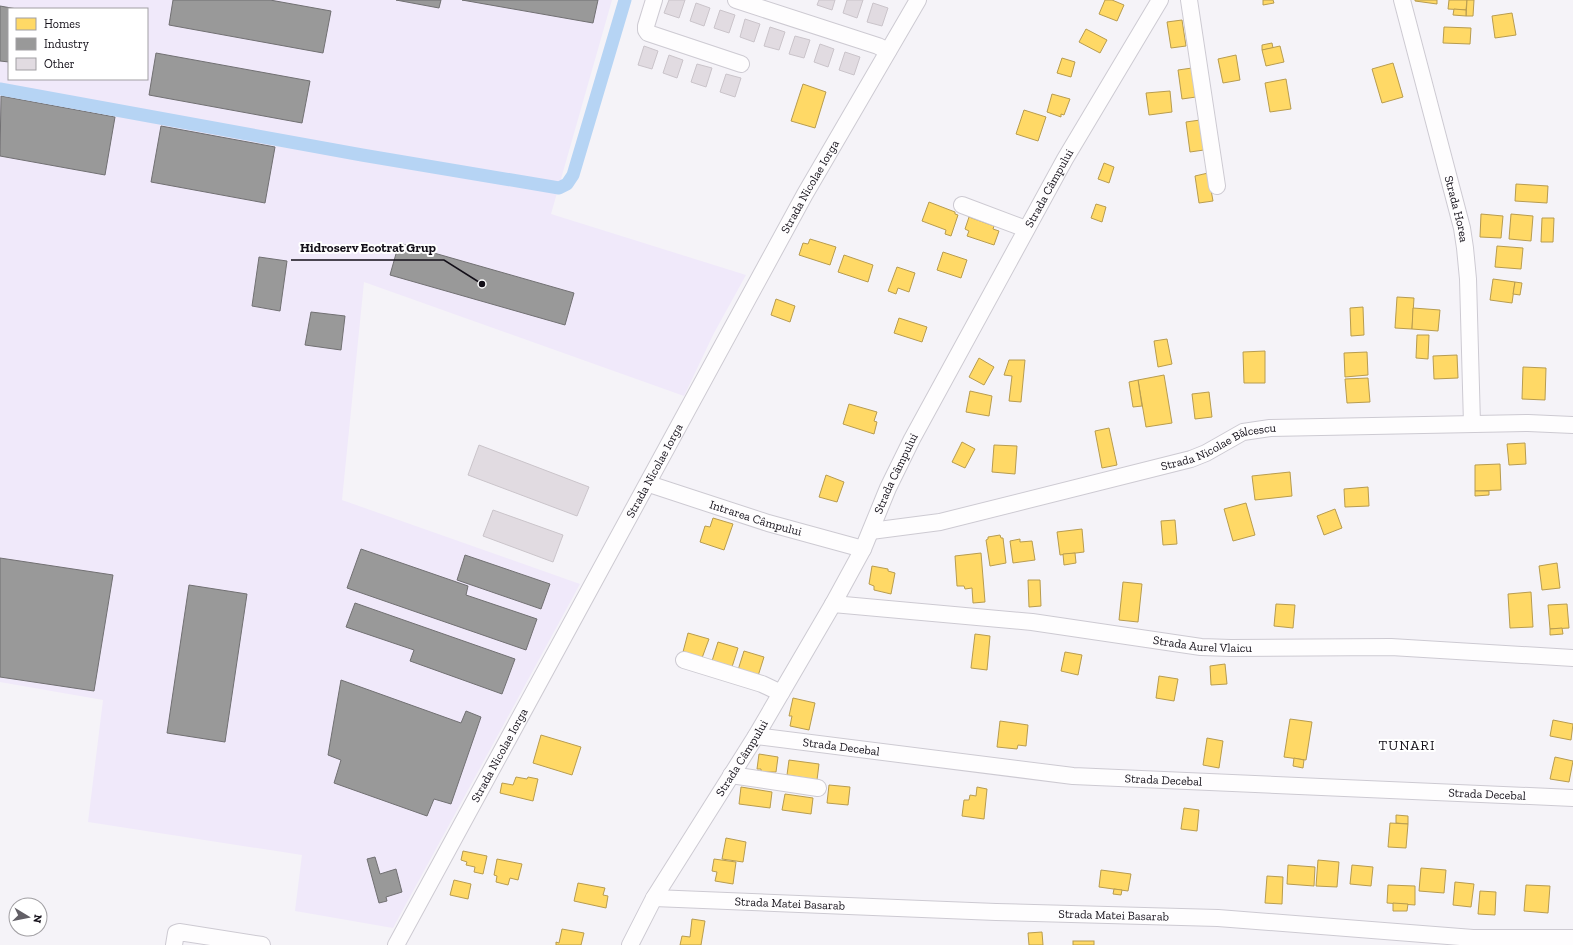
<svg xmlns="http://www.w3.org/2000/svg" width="1573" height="945" viewBox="0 0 1573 945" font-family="'Zilla Slab',serif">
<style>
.built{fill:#f0e9fa;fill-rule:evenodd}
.homes{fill:#ffd966;stroke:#b89c4f}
.industry{fill:#999;stroke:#717072}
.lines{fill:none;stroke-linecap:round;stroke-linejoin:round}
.canal{stroke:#b6d4f4;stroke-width:13}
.building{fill:#e1dbe1;stroke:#cac4ca}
.minor-casing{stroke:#cdcad2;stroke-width:18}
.minor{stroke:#fefdfe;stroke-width:16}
.labels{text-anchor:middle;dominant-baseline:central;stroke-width:4;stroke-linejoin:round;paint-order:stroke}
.street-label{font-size:12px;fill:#130f18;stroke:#fff}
.quarter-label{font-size:14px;letter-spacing:1px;fill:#130f18;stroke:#fff}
.leader{fill:none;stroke:#130f18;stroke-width:1.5}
.callout-dot{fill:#130f18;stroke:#fff;stroke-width:1.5}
.callout-label{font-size:13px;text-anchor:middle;font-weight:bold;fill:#130f18;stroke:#fff;stroke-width:4;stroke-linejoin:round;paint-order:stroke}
</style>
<rect width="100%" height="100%" fill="#f5f3f8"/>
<path class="built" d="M0,0H612L551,214L746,275L714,333L684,396L364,282L342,500L580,584L393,928L295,911L302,855L88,822L103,700L0,682ZM9,9H147V79H9Z"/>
<g class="homes">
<polygon points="1105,0 1112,0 1124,5 1117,21 1099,14"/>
<polygon points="1263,0 1273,0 1274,3 1263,5"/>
<polygon points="1415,0 1437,0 1437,4 1415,1"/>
<polygon points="1449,0 1467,0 1466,10 1448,9"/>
<polygon points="1467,0 1474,0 1473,16 1466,16"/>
<polygon points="1454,9 1466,10 1466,16 1453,15"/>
<polygon points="1512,13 1516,35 1495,38 1492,16"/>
<polygon points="1182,20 1186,46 1171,48 1167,22"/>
<polygon points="1444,27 1471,28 1470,44 1443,43"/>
<polygon points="1086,29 1107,40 1100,53 1079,42"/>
<polygon points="1272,43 1273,48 1262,50 1262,45"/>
<polygon points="1280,46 1284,62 1266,66 1262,50"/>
<polygon points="1236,55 1240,80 1223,83 1218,59"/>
<polygon points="1062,58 1075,62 1071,77 1057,73"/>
<polygon points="1393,63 1403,97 1382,103 1372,69"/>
<polygon points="1192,68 1196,97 1182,99 1178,70"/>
<polygon points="1286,79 1291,109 1270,112 1265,83"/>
<polygon points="803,84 826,92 815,128 791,121"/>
<polygon points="1170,91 1172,112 1149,115 1146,93"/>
<polygon points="1052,94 1070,99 1064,115 1061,114 1061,117 1047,112"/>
<polygon points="1024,110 1046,117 1038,141 1016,134"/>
<polygon points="1200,120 1204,150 1190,152 1186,122"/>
<polygon points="1104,163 1114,167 1109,183 1098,179"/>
<polygon points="1208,173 1213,201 1199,203 1195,176"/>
<polygon points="1516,184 1548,186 1547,203 1515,201"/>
<polygon points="929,202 955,212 955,214 958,215 951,236 945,234 946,230 922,221"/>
<polygon points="1096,204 1106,207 1102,222 1091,218"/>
<polygon points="1481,214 1503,216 1501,238 1480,237"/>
<polygon points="1511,214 1533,216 1531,241 1509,239"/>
<polygon points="969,217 994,226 993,229 999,231 994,245 967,236 969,231 965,229"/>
<polygon points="1542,218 1554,218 1553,242 1541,242"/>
<polygon points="810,239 836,247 830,265 799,255 803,243 808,244"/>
<polygon points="1497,246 1523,248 1521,269 1495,267"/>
<polygon points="943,252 967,260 961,278 937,270"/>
<polygon points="844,255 873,265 868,282 838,272"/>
<polygon points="897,267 915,273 909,292 898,288 896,294 888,291"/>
<polygon points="1493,279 1515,282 1512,303 1490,300"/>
<polygon points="1515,282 1522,283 1520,295 1513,294"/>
<polygon points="1397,297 1414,298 1412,329 1395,328"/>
<polygon points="776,299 795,306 790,322 771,315"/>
<polygon points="1363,307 1364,335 1351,336 1350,308"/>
<polygon points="1413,308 1440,310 1438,331 1412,329"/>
<polygon points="899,318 927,327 922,342 894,333"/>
<polygon points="1417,335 1429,335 1428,359 1416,358"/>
<polygon points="1167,339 1172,364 1158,367 1154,341"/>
<polygon points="1265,351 1265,383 1244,383 1243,352"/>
<polygon points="1367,352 1368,375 1345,377 1344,353"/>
<polygon points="1457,355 1458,378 1434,379 1433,356"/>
<polygon points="979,358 994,367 984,385 969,377"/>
<polygon points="1009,360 1025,360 1021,402 1009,401 1012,376 1004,375"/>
<polygon points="1523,367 1546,368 1545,400 1522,399"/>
<polygon points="1164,375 1172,423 1146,427 1138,380"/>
<polygon points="1368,378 1370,402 1347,403 1345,379"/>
<polygon points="1138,380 1142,406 1133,407 1129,382"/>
<polygon points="970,391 992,396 989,416 966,412"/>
<polygon points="1209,392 1212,417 1195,419 1192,394"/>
<polygon points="849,404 877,412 874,421 877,422 874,434 843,424"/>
<polygon points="1109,428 1117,465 1102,468 1095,431"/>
<polygon points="962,442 975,449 965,468 952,462"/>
<polygon points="1525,443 1526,464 1509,465 1507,444"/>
<polygon points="994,445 1017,446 1015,474 992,472"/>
<polygon points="1500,464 1501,490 1475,491 1475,465"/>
<polygon points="1290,472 1292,496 1255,500 1252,476"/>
<polygon points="826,475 844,482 837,502 819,497"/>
<polygon points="1368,487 1369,506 1345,507 1344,489"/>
<polygon points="1475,491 1489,491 1489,495 1475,496"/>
<polygon points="1246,503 1255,535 1233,541 1224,509"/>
<polygon points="1335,509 1342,528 1324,535 1317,516"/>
<polygon points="713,518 733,524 724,550 700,542 705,526 710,527"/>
<polygon points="1175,520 1177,544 1163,545 1161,521"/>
<polygon points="1082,529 1084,552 1060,555 1057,532"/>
<polygon points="1000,535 1001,538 1003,538 1006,563 990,566 986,540 988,539 988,537"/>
<polygon points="1020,539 1020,542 1032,541 1035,560 1013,563 1010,541"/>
<polygon points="981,553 985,602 973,603 972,588 965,589 964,586 957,586 955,556"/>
<polygon points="1075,553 1076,563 1064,565 1063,554"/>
<polygon points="1557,563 1560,588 1542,590 1539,566"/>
<polygon points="872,566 888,569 888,571 895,573 891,594 874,590 874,586 869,584"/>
<polygon points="1028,580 1040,580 1041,606 1029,607"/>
<polygon points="1123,582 1142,584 1138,622 1119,620"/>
<polygon points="1531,592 1533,627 1510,628 1508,594"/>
<polygon points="1276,604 1295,605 1293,628 1274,626"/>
<polygon points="1567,604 1569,628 1550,629 1548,605"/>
<polygon points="1562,628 1563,634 1550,635 1550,629"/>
<polygon points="688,633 709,639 702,658 683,652"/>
<polygon points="975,634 990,636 987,670 971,668"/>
<polygon points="718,642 738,648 732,667 712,661"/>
<polygon points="744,651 764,657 758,676 738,670"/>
<polygon points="1065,652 1082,655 1078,675 1061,671"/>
<polygon points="1225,664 1227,684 1211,685 1210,666"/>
<polygon points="1159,676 1178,679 1174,701 1156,698"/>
<polygon points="793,698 815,703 809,730 790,726 792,716 789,716"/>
<polygon points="1290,719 1312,722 1306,760 1284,757"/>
<polygon points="1553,720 1573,724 1571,740 1550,736"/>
<polygon points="1000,721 1028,725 1026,746 1018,745 1017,749 997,747"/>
<polygon points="541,735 581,747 572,775 533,763"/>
<polygon points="1207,738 1223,741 1219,768 1203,765"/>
<polygon points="759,754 778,757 776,772 761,772 761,769 757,769"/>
<polygon points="1555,757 1573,761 1569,782 1550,779"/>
<polygon points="1294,758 1304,760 1303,768 1293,766"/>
<polygon points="789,760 819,764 817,780 787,775"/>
<polygon points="516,777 527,779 528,777 538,779 533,801 500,793 502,783 513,785"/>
<polygon points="829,785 850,787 848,805 827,803"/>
<polygon points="741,787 772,792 770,808 739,804"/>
<polygon points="977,787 987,789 984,819 962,816 964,800 969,800 970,795 976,796"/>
<polygon points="785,794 813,798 811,814 782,810"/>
<polygon points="1184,808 1199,810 1197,831 1181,829"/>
<polygon points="1396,815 1408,816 1408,824 1396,823"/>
<polygon points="1390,823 1408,824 1406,848 1388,847"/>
<polygon points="726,838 746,842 743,862 722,859"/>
<polygon points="463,851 487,856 483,874 474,872 475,867 466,865 467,862 461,860"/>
<polygon points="497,859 522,864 518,880 510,878 508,885 496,882 497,876 494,875"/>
<polygon points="714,859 736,862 733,884 715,881 717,872 712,871"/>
<polygon points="1318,860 1339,862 1337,887 1316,886"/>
<polygon points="1288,865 1315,867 1314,886 1287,884"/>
<polygon points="1352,865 1373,867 1371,886 1350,884"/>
<polygon points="1421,868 1446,870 1444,893 1419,891"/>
<polygon points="1101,870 1131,874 1128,891 1099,887"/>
<polygon points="1267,876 1283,877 1282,904 1265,903"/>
<polygon points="454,880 471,884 468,899 450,895"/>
<polygon points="1455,882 1474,884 1471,907 1453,905"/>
<polygon points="578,883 605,888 603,895 608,896 606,908 574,901"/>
<polygon points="1388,885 1415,886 1415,905 1387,903"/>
<polygon points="1526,885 1550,886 1548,913 1524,911"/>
<polygon points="1114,889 1122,890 1121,895 1113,894"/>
<polygon points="1480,891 1496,892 1495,915 1478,914"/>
<polygon points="1393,903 1408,904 1407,911 1393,911"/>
<polygon points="692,919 705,921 701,945 680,945 682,936 690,937"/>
<polygon points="562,929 584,933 581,945 556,945 556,942 559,943"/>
<polygon points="1042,932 1043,945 1029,945 1028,933"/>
<rect x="1073" y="941" width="21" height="4"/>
</g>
<g class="industry">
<polygon points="173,0 270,0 331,11 323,53 169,25"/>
<polygon points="396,0 441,0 439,8"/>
<polygon points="462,0 598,0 593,23"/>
<polygon points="0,6 17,9 9,9 9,62 0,61"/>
<polygon points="156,53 310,81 302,123 149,95"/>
<polygon points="1,96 115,117 105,175 0,156"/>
<polygon points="161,126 275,147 265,203 151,182"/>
<polygon points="399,243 574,293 565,325 390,275"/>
<polygon points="259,257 287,261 280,311 252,306"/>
<polygon points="311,312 345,316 341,350 305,345"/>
<polygon points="361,549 468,586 466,595 537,619 526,650 347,588"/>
<polygon points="465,555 550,584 541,609 457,580"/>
<polygon points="0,558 113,575 94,691 0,677"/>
<polygon points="189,585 247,594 225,742 167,733"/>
<polygon points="355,603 515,659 502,694 410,661 414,650 346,627"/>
<polygon points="341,680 461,723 466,711 481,717 451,804 434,799 427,816 334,783 341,760 328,755"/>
<polygon points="375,857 380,874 396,869 402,892 386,897 387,901 379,903 367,859"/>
</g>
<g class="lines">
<polyline class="canal" points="0,89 362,155 559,188 567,184 573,175 625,0"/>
</g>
<g class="building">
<polygon points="669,0 685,0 679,18 664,13"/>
<polygon points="819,0 835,0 832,10 817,5"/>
<polygon points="847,0 863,0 857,18 843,13"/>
<polygon points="696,3 710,8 704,26 690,21"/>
<polygon points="873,3 888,8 882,26 867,22"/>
<polygon points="720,10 735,15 729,33 714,28"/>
<polygon points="745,19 760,24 754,42 740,37"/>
<polygon points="770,27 785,32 779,50 764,46"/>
<polygon points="795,36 810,40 804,58 789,54"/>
<polygon points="820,44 834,49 828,67 814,62"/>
<polygon points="644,46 658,51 652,69 638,65"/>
<polygon points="845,52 860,57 854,75 839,70"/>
<polygon points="669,55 683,60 677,78 663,73"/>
<polygon points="697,64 712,68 706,87 691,82"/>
<polygon points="726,74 741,78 735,97 720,92"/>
<polygon points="479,445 589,487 577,516 468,475"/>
<polygon points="493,510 563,535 553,562 483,536"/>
</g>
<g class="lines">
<g class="minor-casing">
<g id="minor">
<polyline points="654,0 646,26 646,30 648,33 741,64"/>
<polyline points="736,0 878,46 888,51"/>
<polyline points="1189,0 1217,186"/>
<path id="s1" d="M1402,0L1462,228L1465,248L1468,279L1472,424"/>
<polyline points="962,205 1026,229"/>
<path id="s2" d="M649,484L768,523L863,549"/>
<path id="s3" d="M871,531L940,522L1191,459L1206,453L1243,432L1270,428L1528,423L1573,425"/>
<path id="s4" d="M833,604L1032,622L1201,647L1231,648L1391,647L1573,658"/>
<polyline points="684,660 762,684 781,693"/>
<path id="s5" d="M756,736L1073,776L1573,798"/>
<polyline points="731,775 818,788"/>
<path id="s6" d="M654,898L996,912L1218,918L1473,938H1573"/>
<polyline points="174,945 176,933 179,932 262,945"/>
<path id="s7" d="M396,945L805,194L918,0"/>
<path id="s8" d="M630,945L654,898L756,736L833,604L863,549L888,488L912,439L1065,159L1160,0"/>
</g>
</g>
<use href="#minor" class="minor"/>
</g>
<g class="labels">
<g class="street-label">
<text stroke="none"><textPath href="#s7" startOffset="864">Strada Nicolae Iorga</textPath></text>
<text stroke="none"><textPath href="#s8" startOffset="866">Strada Câmpului</textPath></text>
<text stroke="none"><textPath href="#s1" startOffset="216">Strada Horea</textPath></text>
<text stroke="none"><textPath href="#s3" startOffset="359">Strada Nicolae Bălcescu</textPath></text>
<text stroke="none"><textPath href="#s7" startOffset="540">Strada Nicolae Iorga</textPath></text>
<text stroke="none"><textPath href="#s8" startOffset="542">Strada Câmpului</textPath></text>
<text stroke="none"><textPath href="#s2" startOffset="112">Intrarea Câmpului</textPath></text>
<text stroke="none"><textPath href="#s4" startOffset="372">Strada Aurel Vlaicu</textPath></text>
<text stroke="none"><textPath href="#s5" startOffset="86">Strada Decebal</textPath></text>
<text stroke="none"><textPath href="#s7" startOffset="216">Strada Nicolae Iorga</textPath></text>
<text stroke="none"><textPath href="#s8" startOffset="218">Strada Câmpului</textPath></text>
<text stroke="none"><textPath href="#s5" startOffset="410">Strada Decebal</textPath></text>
<text stroke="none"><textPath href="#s5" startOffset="734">Strada Decebal</textPath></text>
<text stroke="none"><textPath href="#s6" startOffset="136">Strada Matei Basarab</textPath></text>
<text stroke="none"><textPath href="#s6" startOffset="460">Strada Matei Basarab</textPath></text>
</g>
<g class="quarter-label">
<text x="1407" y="745">TUNARI</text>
</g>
</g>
<path class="leader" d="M482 284L444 260H291"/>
<circle class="callout-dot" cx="482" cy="284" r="4"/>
<g class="callout-label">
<text x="368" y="252">Hidroserv Ecotrat Grup</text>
</g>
<rect x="8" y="8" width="140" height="72" fill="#ffffff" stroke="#a19fa3"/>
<rect x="16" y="18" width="20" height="12" fill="#ffd966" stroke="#a19fa3"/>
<text x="44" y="28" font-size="12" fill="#130f18">Homes</text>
<rect x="16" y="38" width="20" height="12" fill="#999999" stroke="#a19fa3"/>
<text x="44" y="48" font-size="12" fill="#130f18">Industry</text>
<rect x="16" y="58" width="20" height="12" fill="#e1dbe1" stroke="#a19fa3"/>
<text x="44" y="68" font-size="12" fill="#130f18">Other</text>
<g transform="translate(28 917) rotate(100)"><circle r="19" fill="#ffffff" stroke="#a19fa3"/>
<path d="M0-3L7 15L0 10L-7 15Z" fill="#625f66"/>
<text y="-6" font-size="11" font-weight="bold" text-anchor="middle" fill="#130f18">N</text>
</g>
</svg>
